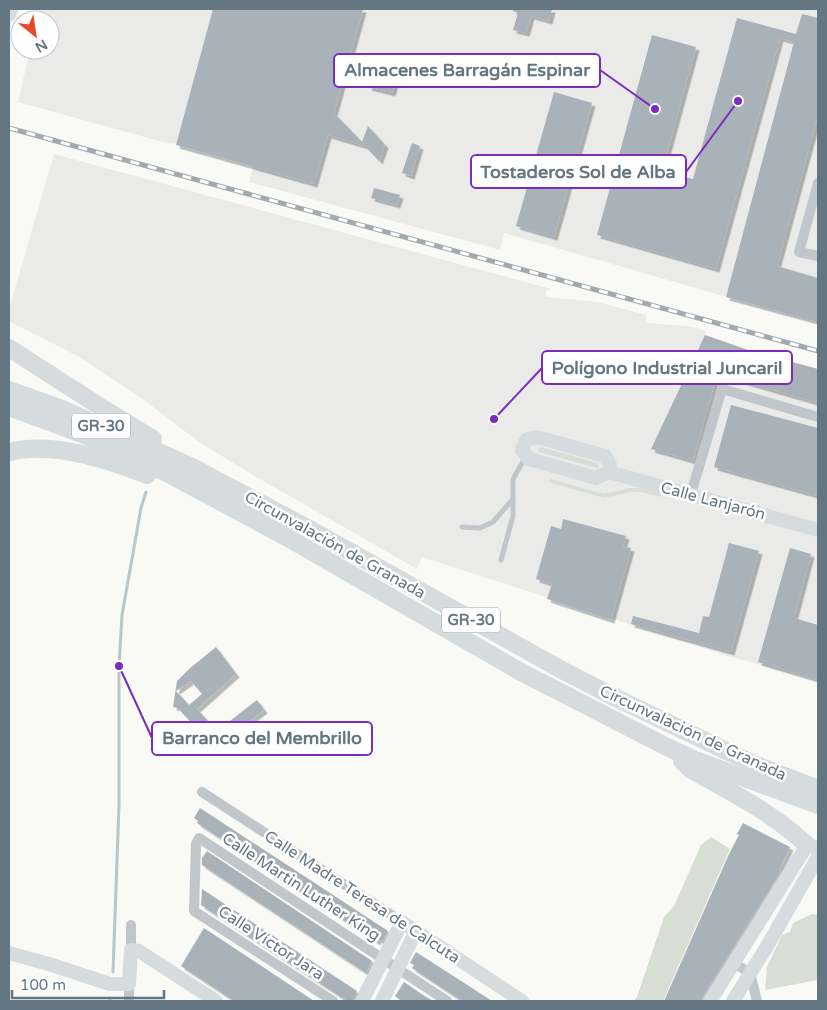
<svg xmlns="http://www.w3.org/2000/svg" width="827" height="1010" viewBox="0 0 827 1010" font-family="'Varela Round',sans-serif">
<style>
.built{fill:#eaeae9}
.green{fill:#d9ded5}
.lines{fill:none;stroke-linecap:round;stroke-linejoin:round}
.stream{stroke:#b9c7ca;stroke-width:3}
.building{fill:#a9b2b8;fill-rule:evenodd;filter:url(#shadow)}
.lane{stroke:#c1c6ca;stroke-width:5}
.street{stroke:#c1c6ca;stroke-width:10}
.secondary{stroke:#d6dbde;stroke-width:14}
.highway{stroke:#d6dbde;stroke-width:18}
.rail-casing{stroke:#a2aab0;stroke-width:5}
.rail{stroke:#fff;stroke-width:3;stroke-dasharray:9;stroke-linecap:butt}
.labels{text-anchor:middle;dominant-baseline:central;stroke-width:5;stroke-linejoin:round;paint-order:stroke}
.shield{fill:#fff;stroke:#929fa8;stroke-width:1}
.shield-label{font-size:15px;font-weight:bold;fill:#637682}
.street-label{font-size:16px;fill:#637682;stroke:#fff}
.leader{fill:none;stroke:#7b2cbf;stroke-width:2}
.callout-dot{fill:#7b2cbf;stroke:#fff;stroke-width:2}
.callout{fill:#fff;stroke:#7b2cbf;stroke-width:2}
.callout-label{font-size:18px;text-anchor:middle;font-weight:bold;fill:#637682}
</style>
<defs>
<filter id="shadow"><feDropShadow dx="3.5" dy="3.5" stdDeviation="0" flood-color="#0004"/></filter>
</defs>
<rect width="100%" height="100%" fill="#f9f9f6"/>
<g class="built">
<polygon points="39,9 818,9 818,323 504,233 500,250 249,182 254,164 173,143 170,144 18,102 30,50 50,50 50,20 37,20"/>
<polygon points="54,154 551,289 551,290 546,290 546,297 598,302 646,315 646,323 688,326 706,331 705,337 818,369 818,681 728,656 422,557 417,569 253,475 199,442 140,397 79,357 9,321 9,309"/>
</g>
<g class="green">
<polygon points="541,447 598,463 599,467 597,468 539,452 538,450"/>
<polygon points="551,479 603,494 630,488 639,488 660,493 662,497 641,492 631,492 604,498 548,482"/>
<polygon points="711,837 730,849 663,1001 634,1001 637,997 664,917 674,906 701,845"/>
<polygon points="812,914 818,915 818,980 765,990 767,967 782,935 790,932 793,923"/>
</g>
<g class="lines">
<g class="stream">
<polyline points="113,972 119,805 119,666 122,615 141,508 146,492"/>
<polyline points="110,1001 110,998"/>
</g>
</g>
<g class="building">
<polygon points="213,9 363,9 334,113 362,142 368,126 385,145 379,161 365,146 328,135 314,184 176,145"/>
<polygon points="513,9 552,9 549,21 531,16 526,33 513,30 518,13 513,11"/>
<polygon points="802,14 818,18 818,115 777,266 818,278 818,322 726,297 794,42 780,38 716,269 597,235 652,35 696,47 662,171 693,179 737,18 796,34"/>
<polygon points="373,69 397,76 392,93 368,87"/>
<polygon points="554,92 592,103 554,237 516,226"/>
<polygon points="412,143 420,146 411,176 402,173"/>
<polygon points="374,188 400,195 397,205 371,198"/>
<polygon points="705,335 748,350 818,369 818,403 717,374 693,461 651,449"/>
<polygon points="731,405 818,428 818,496 714,467"/>
<polygon points="563,519 626,536 623,546 631,548 611,620 547,599 552,584 536,579 551,526 561,529"/>
<polygon points="729,543 759,551 731,652 631,624 633,616 699,633 703,616 709,617"/>
<polygon points="790,548 811,554 794,618 818,625 818,680 758,662"/>
<path d="M216,647L236,674L197,709L217,731L257,700L264,710L225,740L228,744L217,752L178,708L173,707L177,681L189,669ZM191,681L202,694L189,705L176,691Z"/>
<polygon points="200,808 388,931 382,942 378,939 377,942 197,823 198,821 194,818"/>
<polygon points="743,823 790,847 779,870 781,871 703,996 701,1001 664,1001 729,854 739,835 737,834"/>
<polygon points="207,851 372,961 366,973 202,865 202,858"/>
<polygon points="202,889 357,991 352,1001 347,1001 201,905"/>
<polygon points="204,928 281,979 314,1001 234,1001 181,966"/>
<polygon points="416,952 458,979 492,1001 462,1001 412,968 414,965 410,963"/>
<polygon points="404,982 420,993 433,1001 402,1001 395,996"/>
</g>
<g class="lines">
<g class="lane">
<polyline points="462,527 480,528 493,522 513,499"/>
<polyline points="501,560 513,516 513,479 525,458"/>
</g>
<g class="street">
<polyline points="818,183 799,252 818,256"/>
<polyline points="693,487 722,389 818,417"/>
<polyline points="202,792 402,922"/>
<polyline points="131,950 131,925"/>
<polyline points="734,963 750,973 757,1001"/>
<polyline points="129,1001 129,984"/>
<polyline points="333,1001 194,911 196,844 199,838 447,1001"/>
</g>
<g class="secondary">
<polyline points="9,15 11,9"/>
<polyline points="609,472 610,465 605,456 537,437 526,440 522,450 529,459 596,478 609,472 818,530"/>
<polyline points="9,953 49,964 110,984 129,984 131,950 139,951 216,1001"/>
<polyline points="362,1001 402,922 522,1001"/>
<polyline points="382,1001 416,931"/>
<polyline points="710,1001 807,845 818,848"/>
<polyline points="733,1001 769,943 818,857"/>
</g>
<g class="highway">
<polyline points="9,348 107,411 153,439"/>
<polyline points="9,390 62,409 192,467 313,531 560,669 616,698 756,765 818,789"/>
<polyline points="9,407 85,435 169,474 288,538 521,672 667,747 695,760 818,805"/>
<path d="M9,452C52,441 107,459 147,475"/>
<path d="M682,761L690,769C732,793 772,812 807,845"/>
</g>
<g class="rail-casing">
<polyline id="rail" points="9,128 818,351"/>
</g>
<use href="#rail" class="rail"/>
</g>
<g class="labels">
<g class="shield">
<rect x="72" y="413.5" width="58" height="25" rx="4"/>
<rect x="442" y="607.5" width="58" height="25" rx="4"/>
</g>
<g class="shield-label">
<text x="101" y="426">GR-30</text>
<text x="471" y="620">GR-30</text>
</g>
<g class="street-label">
<text transform="translate(713 501) rotate(15)">Calle Lanjarón</text>
<text transform="translate(335 545) rotate(29)">Circunvalación de Granada</text>
<text transform="translate(693 733) rotate(25)">Circunvalación de Granada</text>
<text transform="translate(301 887) rotate(33)">Calle Martin Luther King</text>
<text transform="translate(362 897) rotate(33)">Calle Madre Teresa de Calcuta</text>
<text transform="translate(271 943) rotate(33)">Calle Víctor Jara</text>
</g>
</g>
<path class="leader" d="M655 109L600 70M738 101L686 172M494 419L542 368M119 666L152 738"/>
<g class="callout-dot">
<circle cx="655" cy="109" r="5"/>
<circle cx="738" cy="101" r="5"/>
<circle cx="494" cy="419" r="5"/>
<circle cx="119" cy="666" r="5"/>
</g>
<g class="callout">
<rect x="334" y="54" width="266" height="33" rx="5"/>
<rect x="471" y="155" width="215" height="33" rx="5"/>
<rect x="542" y="351" width="250" height="33" rx="5"/>
<rect x="152" y="722" width="220" height="33" rx="5"/>
</g>
<g class="callout-label">
<text x="467" y="76">Almacenes Barragán Espinar</text>
<text x="578" y="178">Tostaderos Sol de Alba</text>
<text x="667" y="374">Polígono Industrial Juncaril</text>
<text x="262" y="744">Barranco del Membrillo</text>
</g>
<rect width="827" height="1010" fill="none" stroke="#637682" stroke-width="20"/>
<g transform="translate(35 35) rotate(150)"><circle r="24" fill="#ffffff" stroke="#c1c8cd"/>
<path d="M0-4L9 19L0 12L-9 19Z" fill="#e64a29"/>
<text y="-8" font-size="14" font-weight="bold" text-anchor="middle" fill="#637682">N</text>
</g>
<path d="M12 990v8h152v-8" fill="none" stroke="#637682" stroke-width="2.5"/>
<text x="20" y="990" font-size="15" fill="#637682" stroke="#ffffff" stroke-width="4" paint-order="stroke">100 m</text>
</svg>
